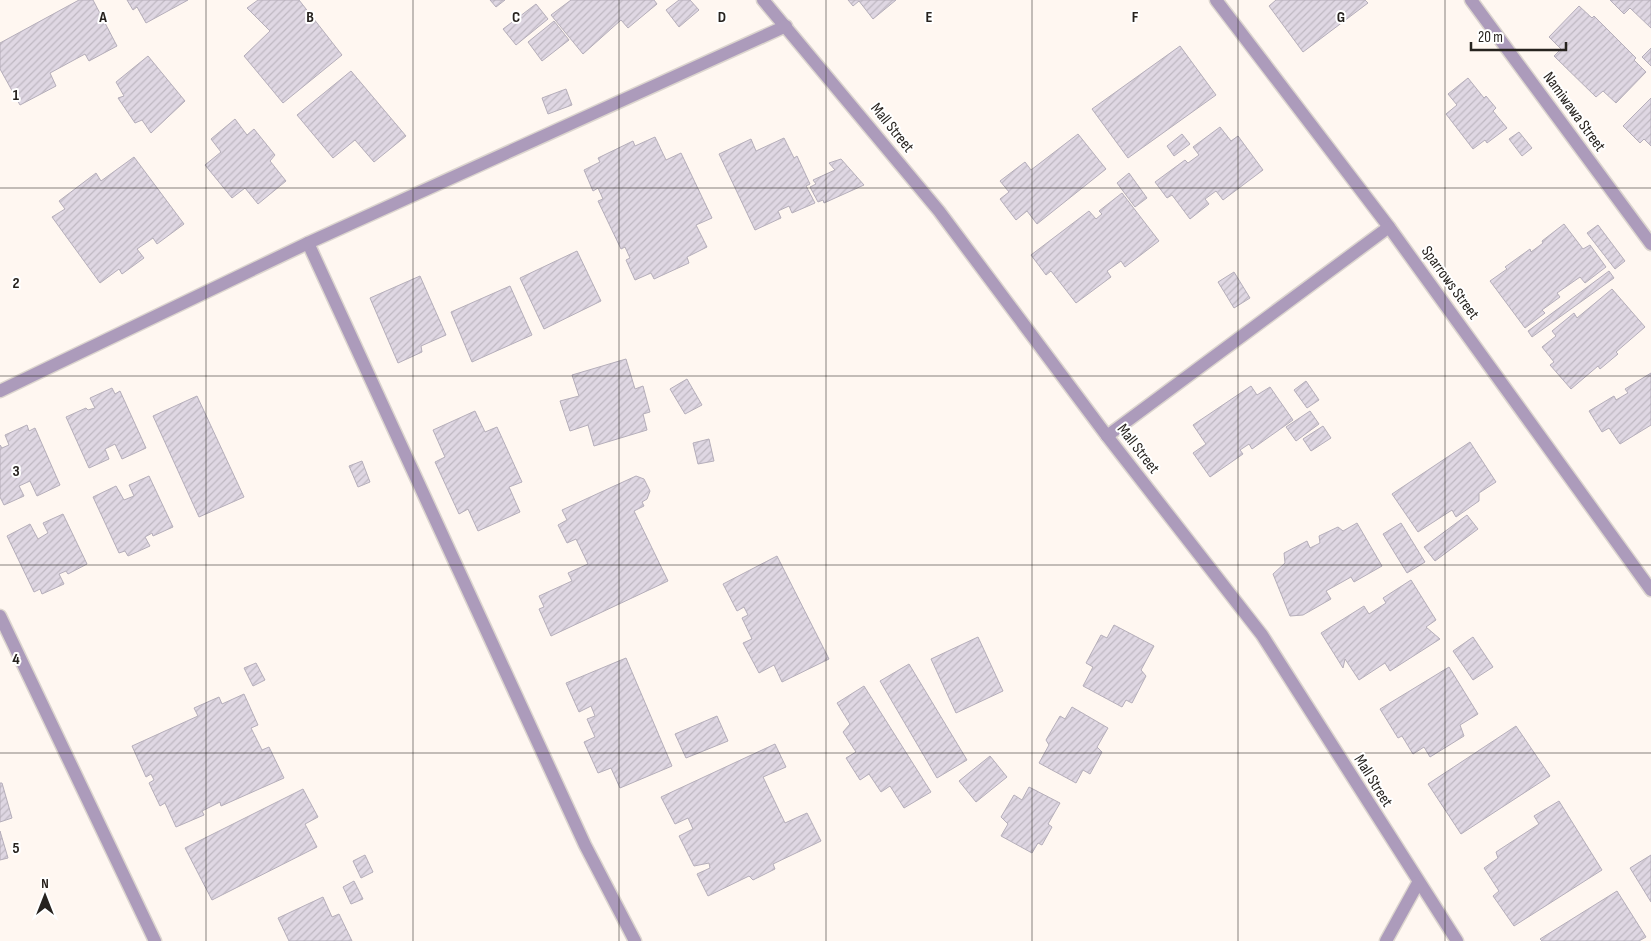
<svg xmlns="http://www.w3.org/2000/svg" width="1651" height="941" viewBox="0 0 1651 941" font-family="'Sofia Sans Condensed',sans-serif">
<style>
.building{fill:url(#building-hatch);stroke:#b5aeba}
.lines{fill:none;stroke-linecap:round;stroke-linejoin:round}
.street-casing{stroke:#dcd5cf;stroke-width:15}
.street{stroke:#ac9bbb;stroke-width:12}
.grid{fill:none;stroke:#27231f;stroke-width:1;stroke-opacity:0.55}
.labels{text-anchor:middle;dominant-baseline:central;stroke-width:4;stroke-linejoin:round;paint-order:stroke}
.street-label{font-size:16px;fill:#27231f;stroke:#fff}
.grid-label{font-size:16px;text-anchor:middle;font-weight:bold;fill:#27231f;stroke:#fff;stroke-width:4;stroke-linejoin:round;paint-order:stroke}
</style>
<defs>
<pattern id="building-hatch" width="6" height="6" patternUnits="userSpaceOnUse" patternTransform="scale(1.25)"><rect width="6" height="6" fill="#dfd7e3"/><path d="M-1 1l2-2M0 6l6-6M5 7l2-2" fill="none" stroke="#bfb8c2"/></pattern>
</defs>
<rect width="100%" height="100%" fill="#fff7f1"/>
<g class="building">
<polygon points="79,0 93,0 117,46 89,61 85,54 50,73 56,86 20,105 0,69 0,43"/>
<polygon points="127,0 188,0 146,23 137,7 133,10"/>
<polygon points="258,0 299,0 342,55 283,103 244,56 270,31 247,8"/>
<polygon points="490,0 505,0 496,7"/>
<polygon points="571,0 654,0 657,4 628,28 621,20 583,54 551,15"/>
<polygon points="679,0 690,0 699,10 679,27 666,10"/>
<polygon points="848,0 896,0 873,19 859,1 853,6"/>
<polygon points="1276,0 1365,0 1368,3 1303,52 1269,6"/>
<polygon points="1610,0 1651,0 1651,28 1630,8 1624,14"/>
<polygon points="536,4 548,19 516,45 503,29"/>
<polygon points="1579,6 1592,18 1594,16 1636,58 1634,60 1646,72 1616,103 1603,91 1596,97 1554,56 1561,49 1549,37"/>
<polygon points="554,21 569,40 542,61 528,42"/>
<polygon points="1180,46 1216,95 1128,158 1092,109"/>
<polygon points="1651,48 1651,66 1642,57"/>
<polygon points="148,56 185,101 151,133 142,120 135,123 118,98 124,96 116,82"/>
<polygon points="351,71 406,136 374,162 355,140 333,158 297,115"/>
<polygon points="1468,78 1484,98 1486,96 1496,108 1493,111 1507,128 1487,143 1485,140 1473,149 1446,114 1457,105 1448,94"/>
<polygon points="566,89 572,105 548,114 542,98"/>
<polygon points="1651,98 1651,146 1644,139 1640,143 1623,126"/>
<polygon points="235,119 247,135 254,129 275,155 270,161 286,181 258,204 245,188 232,198 205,165 221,152 211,139"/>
<polygon points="1220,127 1231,141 1238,136 1263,170 1223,200 1216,191 1205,199 1209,204 1190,219 1172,195 1167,198 1155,182 1185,160 1188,163 1199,155 1193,147"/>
<polygon points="1519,132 1532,148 1522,156 1509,139"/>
<polygon points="1078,134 1106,169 1037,224 1027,211 1016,220 1000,199 1009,192 1000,181 1025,162 1031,170"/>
<polygon points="1182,134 1190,144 1174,156 1167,146"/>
<polygon points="655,137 666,160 681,153 712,218 696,225 707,247 687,257 689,263 654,279 651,273 635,280 626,260 630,258 625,247 621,249 598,201 603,199 598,188 593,191 584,170 600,162 598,158 633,141 635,146"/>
<polygon points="784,138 794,158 797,156 810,184 806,186 815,203 792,213 789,206 778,211 781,218 755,230 719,154 751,139 756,151"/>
<polygon points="134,157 184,224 157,244 153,238 137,249 144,258 122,274 119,269 100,283 52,217 65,209 59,201 96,173 101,181"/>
<polygon points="841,159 864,185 824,203 823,200 818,202 810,187 816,184 813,180 835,170 829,163"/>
<polygon points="1129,173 1147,198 1135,207 1117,183"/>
<polygon points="1122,193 1159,241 1125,267 1121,261 1107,271 1111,277 1076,303 1051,271 1046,275 1031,255 1089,211 1096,219 1102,214 1099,211"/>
<polygon points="1564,224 1583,249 1590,245 1606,267 1585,283 1580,277 1557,293 1560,297 1542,310 1545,313 1525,328 1490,281 1507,269 1505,267 1530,249 1531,252 1543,243 1542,241"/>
<polygon points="1598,225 1625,261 1615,269 1587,233"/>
<polygon points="577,251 601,301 544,329 520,278"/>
<polygon points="1609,271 1614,278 1532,337 1528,331"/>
<polygon points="1234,272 1250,298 1234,308 1218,282"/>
<polygon points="420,276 446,335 421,346 422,352 398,363 370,298"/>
<polygon points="510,286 532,335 472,362 451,312"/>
<polygon points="1612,289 1645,327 1616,352 1618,354 1600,369 1598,366 1571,389 1550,365 1554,362 1542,347 1556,336 1552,331 1574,313 1577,318"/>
<polygon points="626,359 635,389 643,386 650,412 643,414 647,430 594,446 588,425 570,431 560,401 579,396 572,375"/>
<polygon points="1651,373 1651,425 1620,444 1609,428 1602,432 1589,411 1614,396 1616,400 1628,393 1625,389"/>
<polygon points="687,379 702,405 685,414 670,389"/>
<polygon points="1306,381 1319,400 1307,408 1294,390"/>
<polygon points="1251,386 1257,395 1270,387 1293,420 1252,449 1249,444 1240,450 1243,454 1210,477 1193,453 1206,444 1193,425"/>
<polygon points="112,388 115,394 120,391 146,448 122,459 115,444 105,449 109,459 89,468 66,417 86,408 88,410 95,408 90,398"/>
<polygon points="197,396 244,497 199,517 153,416"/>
<polygon points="475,411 485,432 497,427 522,482 509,487 520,512 478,531 468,509 459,514 435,462 445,457 433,430"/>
<polygon points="1310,411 1319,424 1296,441 1286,427"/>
<polygon points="27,425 29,431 35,428 60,485 37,496 30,481 19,486 24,496 4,505 0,497 0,445 2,448 9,445 5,435"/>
<polygon points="1323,426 1331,438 1311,451 1303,439"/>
<polygon points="709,439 714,461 698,464 693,443"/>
<polygon points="1470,442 1496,482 1479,493 1479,501 1456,517 1452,510 1418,532 1392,494"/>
<polygon points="362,461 370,482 358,487 349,466"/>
<polygon points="149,476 173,527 153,536 152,533 145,537 150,546 128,556 125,551 119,553 93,497 116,486 124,500 134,496 129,485"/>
<polygon points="636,476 644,479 650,491 647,499 642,502 644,506 634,511 668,581 551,636 539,609 544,607 539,596 572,581 568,573 588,564 576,539 567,543 558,525 567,520 562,510"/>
<polygon points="63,514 87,564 68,574 66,571 59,574 64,584 42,594 40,589 34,592 7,536 30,524 38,539 48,533 43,523"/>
<polygon points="1467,515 1478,529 1435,561 1424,547"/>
<polygon points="1357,523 1382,566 1354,582 1351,577 1326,591 1331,599 1303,615 1290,616 1273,574 1285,563 1284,553 1307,541 1310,548 1320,543 1319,536 1338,527 1343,531"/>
<polygon points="1401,523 1425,562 1407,573 1383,534"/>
<polygon points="777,556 829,659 782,682 774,665 759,673 743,643 752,639 742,618 748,615 744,607 737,611 723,584"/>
<polygon points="1411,580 1436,620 1426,627 1440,639 1390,671 1385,663 1359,680 1345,659 1343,668 1321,633 1364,606 1369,614 1386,603 1383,598"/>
<polygon points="1114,625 1154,646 1141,670 1146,676 1132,703 1126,700 1122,707 1083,686 1093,667 1086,663 1101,635 1107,638"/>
<polygon points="978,637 1003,691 956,713 931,659"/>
<polygon points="1473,637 1493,667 1473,680 1453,651"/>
<polygon points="626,658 672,766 620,788 611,768 598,773 584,742 595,737 587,719 595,716 591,706 579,712 566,683"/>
<polygon points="256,663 265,680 253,686 244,668"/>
<polygon points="909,664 967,760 937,778 880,681"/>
<polygon points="1449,667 1478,714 1460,725 1464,736 1430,757 1424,747 1413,754 1402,736 1398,738 1380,709"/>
<polygon points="864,686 931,792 904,808 890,786 881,792 869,774 860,780 846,758 856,752 843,732 850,724 837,703"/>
<polygon points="244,694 258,725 251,728 262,750 269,747 284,778 221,806 220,802 202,811 204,815 176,827 165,803 160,806 149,783 154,780 151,774 146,777 132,746 198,716 194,708 219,697 222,704"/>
<polygon points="1072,707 1108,728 1097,747 1102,752 1090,774 1083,770 1076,783 1039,763 1049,745 1046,740 1060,716 1065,719"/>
<polygon points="717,716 728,741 686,758 675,734"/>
<polygon points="1516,726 1550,776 1461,834 1428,784"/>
<polygon points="775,744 786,767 763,777 785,823 807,813 821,841 773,864 775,869 753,880 749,876 708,896 697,874 710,868 709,863 694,866 679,836 693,829 688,818 675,824 661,797"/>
<polygon points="990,756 1007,777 976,802 959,781"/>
<polygon points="0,783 2,783 12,818 0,822"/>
<polygon points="1029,787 1060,803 1048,824 1052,827 1042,845 1038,843 1032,853 1001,836 1008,824 1001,817 1014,795 1022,800"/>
<polygon points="303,789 318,817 305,824 317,847 212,900 185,848"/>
<polygon points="1559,801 1602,870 1514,926 1493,896 1499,891 1484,868 1498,858 1496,852 1539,824 1534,816"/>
<polygon points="0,831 8,858 0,860"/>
<polygon points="365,855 373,872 361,878 353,861"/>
<polygon points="1651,855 1651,902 1630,868"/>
<polygon points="354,881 363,899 351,904 343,887"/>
<polygon points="1617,891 1646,937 1639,941 1542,941 1540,939"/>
<polygon points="323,897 332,917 339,914 352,941 289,941 278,918"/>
</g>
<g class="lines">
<g class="street-casing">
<g id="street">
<polyline points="763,0 939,211 1107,436 1262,635 1457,941"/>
<polyline points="1216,0 1389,227 1651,590"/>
<polyline points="1471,0 1651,244"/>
<polyline points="308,243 585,845 635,941"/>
<polyline points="0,391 308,243 786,26"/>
<polyline points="1107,436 1389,227"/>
<polyline points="0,616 155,941"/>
<polyline points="1386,941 1418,883"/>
</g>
</g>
<use href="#street" class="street"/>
</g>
<path class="grid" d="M206,0V941M413,0V941M619,0V941M826,0V941M1032,0V941M1238,0V941M1445,0V941M0,188H1651M0,376H1651M0,565H1651M0,753H1651"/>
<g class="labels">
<g class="street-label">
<text transform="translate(1574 112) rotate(54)">Namiwawa Street</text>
<text transform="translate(892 128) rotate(51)">Mall Street</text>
<text transform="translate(1450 283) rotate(54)">Sparrows Street</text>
<text transform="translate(1138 449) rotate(52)">Mall Street</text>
<text transform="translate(1373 781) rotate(58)">Mall Street</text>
</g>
</g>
<g class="grid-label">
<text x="103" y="22">A</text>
<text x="310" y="22">B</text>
<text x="516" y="22">C</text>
<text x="722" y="22">D</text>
<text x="929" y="22">E</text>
<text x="1135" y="22">F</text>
<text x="1341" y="22">G</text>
<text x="16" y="100">1</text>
<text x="16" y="288">2</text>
<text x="16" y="476">3</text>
<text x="16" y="664">4</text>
<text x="16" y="853">5</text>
</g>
<g transform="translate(45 896)" stroke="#ffffff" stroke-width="4" paint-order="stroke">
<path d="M0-4L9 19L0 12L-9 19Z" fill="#27231f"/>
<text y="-8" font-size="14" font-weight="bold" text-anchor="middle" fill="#27231f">N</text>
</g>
<path d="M1471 42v8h95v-8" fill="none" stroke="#27231f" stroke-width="2.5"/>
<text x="1478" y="42" font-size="15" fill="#27231f" stroke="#ffffff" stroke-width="4" paint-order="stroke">20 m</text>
</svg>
